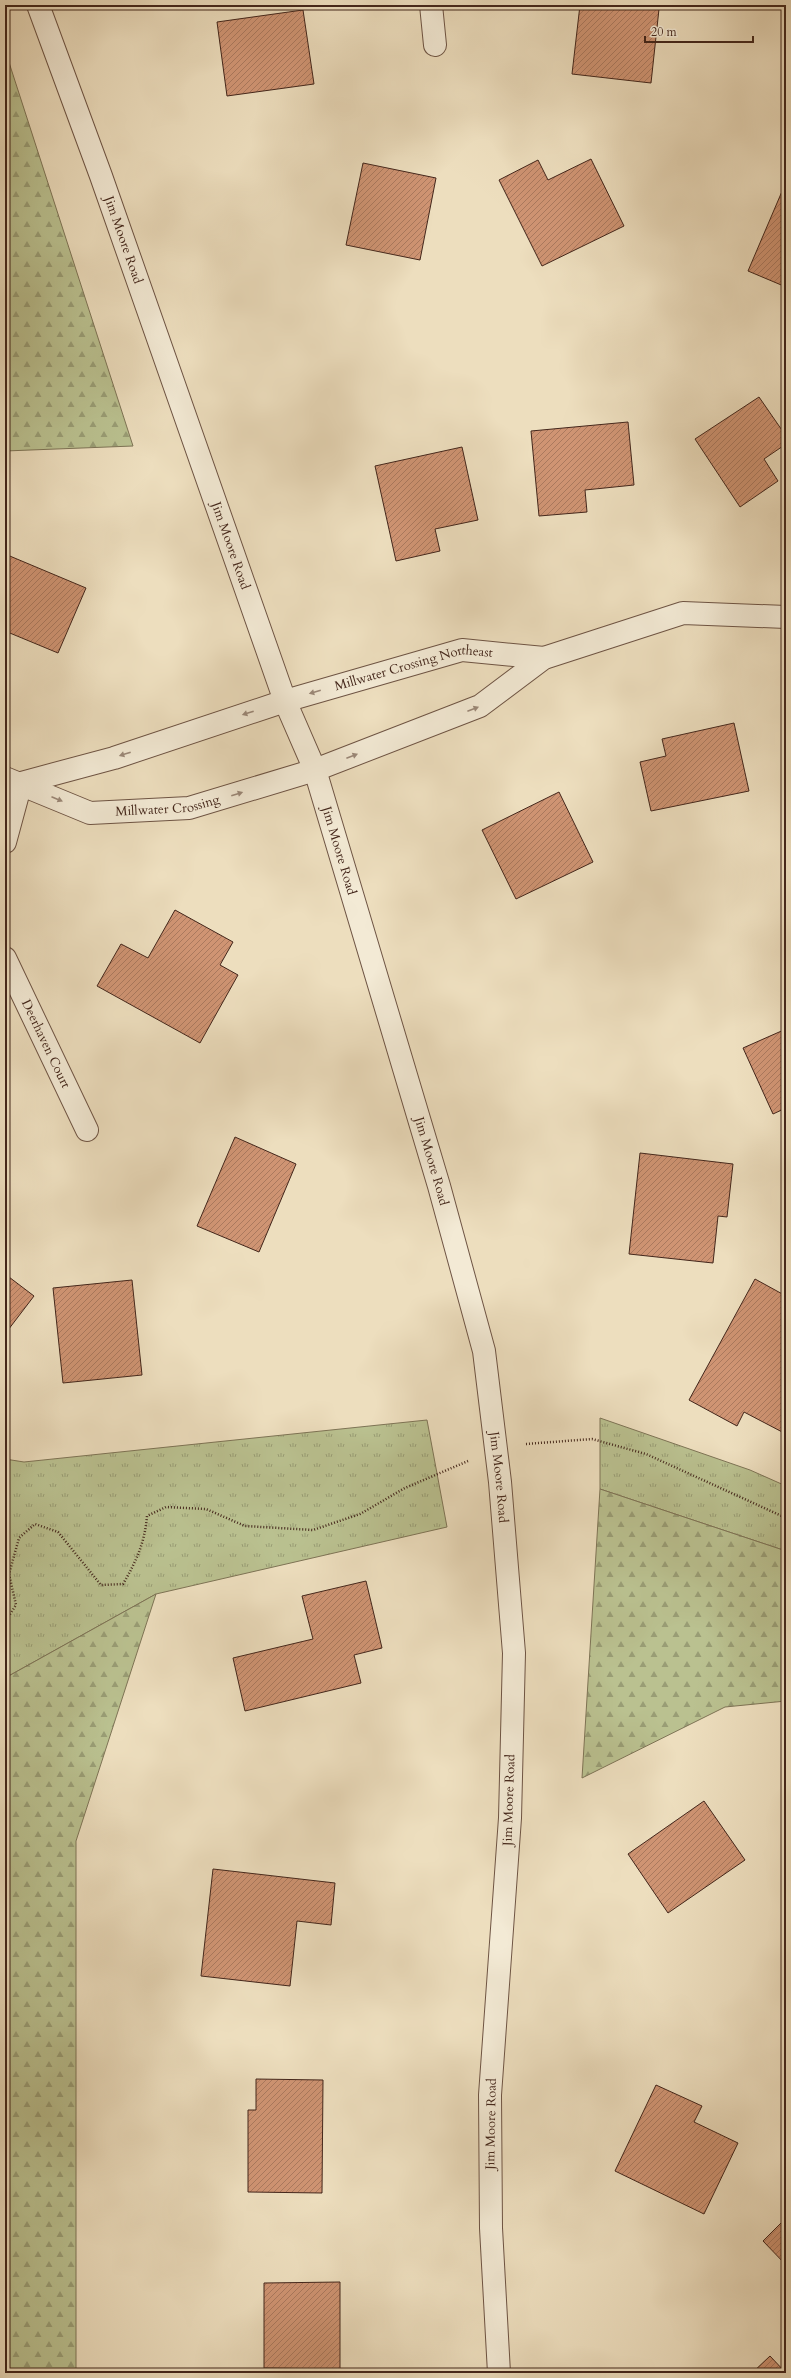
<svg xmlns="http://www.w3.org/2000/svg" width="791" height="2378" viewBox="0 0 791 2378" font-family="Cardo,serif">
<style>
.grass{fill:url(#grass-tufts);stroke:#7e7456}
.forest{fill:url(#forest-firs);stroke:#7e7456}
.building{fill:url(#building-hatch);stroke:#43261b}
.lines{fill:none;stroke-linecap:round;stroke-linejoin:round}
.minor-casing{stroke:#6e5444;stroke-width:24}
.tertiary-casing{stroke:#6e5444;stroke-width:24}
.path{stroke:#43261b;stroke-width:2.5;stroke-dasharray:1 2;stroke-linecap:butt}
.minor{stroke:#f3ead5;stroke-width:22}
.tertiary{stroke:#f3ead5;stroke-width:22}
.oneway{fill:#9b8878}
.labels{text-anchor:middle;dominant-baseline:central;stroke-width:3;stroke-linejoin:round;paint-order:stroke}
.street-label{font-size:13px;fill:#43261b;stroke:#f3ead5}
</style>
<defs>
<pattern id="grass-tufts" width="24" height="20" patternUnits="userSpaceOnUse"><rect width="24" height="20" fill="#bac190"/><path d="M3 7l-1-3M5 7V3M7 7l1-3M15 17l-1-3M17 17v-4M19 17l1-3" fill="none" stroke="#999d75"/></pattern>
<pattern id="forest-firs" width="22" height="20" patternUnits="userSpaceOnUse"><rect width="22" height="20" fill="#bac190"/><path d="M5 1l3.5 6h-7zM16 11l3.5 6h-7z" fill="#999d75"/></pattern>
<pattern id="building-hatch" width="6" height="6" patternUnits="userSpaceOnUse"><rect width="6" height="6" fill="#cf9473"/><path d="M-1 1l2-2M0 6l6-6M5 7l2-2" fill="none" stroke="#aa795e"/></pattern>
</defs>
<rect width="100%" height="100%" fill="#eddebe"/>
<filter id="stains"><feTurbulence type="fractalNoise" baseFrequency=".005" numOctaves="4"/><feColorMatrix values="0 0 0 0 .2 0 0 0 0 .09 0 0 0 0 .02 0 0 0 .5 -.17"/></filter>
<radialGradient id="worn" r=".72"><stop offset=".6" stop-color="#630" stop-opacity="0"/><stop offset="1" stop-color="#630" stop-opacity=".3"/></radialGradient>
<g class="grass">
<polygon points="600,1418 750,1470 786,1486 786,1551 600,1489"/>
<polygon points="427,1420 447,1527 156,1594 5,1678 5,1459 24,1462"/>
</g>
<g class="forest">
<polygon points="5,50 133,446 5,451"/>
<polygon points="600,1489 786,1551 786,1701 725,1707 582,1778"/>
<polygon points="156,1594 76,1841 76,2373 5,2373 5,1678"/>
</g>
<g class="building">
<polygon points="580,5 618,5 659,9 651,83 572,74"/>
<polygon points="303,10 314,84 227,96 217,22"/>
<polygon points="591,159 624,226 542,266 499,180 538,160 548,180"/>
<polygon points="363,163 436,178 420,260 346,245"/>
<polygon points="783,189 786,190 786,287 748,271"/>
<polygon points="759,397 786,436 786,444 764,459 778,481 740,507 695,439"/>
<polygon points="628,422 634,485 585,490 587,512 539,516 531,431"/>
<polygon points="462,447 478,520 435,529 440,551 396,561 375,466"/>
<polygon points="5,554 86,588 58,653 5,631"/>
<polygon points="734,723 749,791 651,811 640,762 666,756 662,739"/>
<polygon points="559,792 593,862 516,899 482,830"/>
<polygon points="175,910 233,942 220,965 238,975 200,1043 97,986 121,944 148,958"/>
<polygon points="786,1029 786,1108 773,1114 743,1048"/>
<polygon points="235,1137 296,1164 259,1252 197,1226"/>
<polygon points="640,1153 733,1164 727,1217 718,1216 713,1263 629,1254"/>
<polygon points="5,1274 34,1296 5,1334"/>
<polygon points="755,1279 786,1296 786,1434 744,1412 737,1426 689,1400"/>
<polygon points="132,1280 142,1375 63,1383 53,1288"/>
<polygon points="366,1581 382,1648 354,1655 361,1683 245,1711 233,1658 313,1639 302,1596"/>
<polygon points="704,1801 745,1860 668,1913 628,1854"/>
<polygon points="213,1869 335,1883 331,1925 297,1921 290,1986 201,1976"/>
<polygon points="256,2079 323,2080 322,2193 248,2192 248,2110 256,2110"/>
<polygon points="656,2085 702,2106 694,2122 738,2143 704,2214 615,2171"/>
<polygon points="786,2218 786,2265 763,2241"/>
<polygon points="340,2282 340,2369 264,2368 264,2283"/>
<polygon points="770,2356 786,2373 752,2373"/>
</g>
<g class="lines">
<g class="minor-casing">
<g id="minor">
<polyline points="431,5 435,45"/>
<path id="s1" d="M5,778L90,813L189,808L315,770L480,706L544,658L683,613L786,617"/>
<path id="s2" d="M21,783L114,758L285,701L462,650L544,658"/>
<polyline points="5,842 21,783"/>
<path id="s3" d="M5,958L87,1130"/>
</g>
</g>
<g class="tertiary-casing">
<g id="tertiary">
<path id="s4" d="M38,5L101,176L285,701L315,770L439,1186L484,1351L500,1482L514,1653L510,1818L490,2095L491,2228L499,2373"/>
</g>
</g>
<g class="path">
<polyline points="526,1444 592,1439 646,1454 786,1518"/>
<path d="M5,1622L16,1605L9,1574L19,1538L35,1524L58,1532L101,1585L123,1584C136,1562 145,1542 147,1516L166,1507L206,1509L245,1526L313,1530L360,1514L405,1488L468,1461"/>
</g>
<use href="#minor" class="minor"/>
<use href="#tertiary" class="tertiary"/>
</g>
<defs><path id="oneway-solid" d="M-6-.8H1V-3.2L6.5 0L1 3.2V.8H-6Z"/></defs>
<g class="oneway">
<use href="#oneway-solid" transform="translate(315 692) rotate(164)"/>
<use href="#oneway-solid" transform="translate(473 709) rotate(-21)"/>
<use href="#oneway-solid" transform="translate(248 713) rotate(162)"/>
<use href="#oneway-solid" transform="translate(125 754) rotate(162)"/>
<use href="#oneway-solid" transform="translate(352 756) rotate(-21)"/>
<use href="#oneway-solid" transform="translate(237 794) rotate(-17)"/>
<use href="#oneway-solid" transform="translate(57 799) rotate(23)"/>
</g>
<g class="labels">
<g class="street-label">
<text stroke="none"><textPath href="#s4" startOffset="250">Jim Moore Road</textPath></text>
<text stroke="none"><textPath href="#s4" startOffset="574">Jim Moore Road</textPath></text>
<text stroke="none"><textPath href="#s2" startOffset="410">Millwater Crossing Northeast</textPath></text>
<text stroke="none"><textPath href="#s1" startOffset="170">Millwater Crossing</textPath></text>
<text stroke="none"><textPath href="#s4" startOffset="898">Jim Moore Road</textPath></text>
<text stroke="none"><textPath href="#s3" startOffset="95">Deerhaven Court</textPath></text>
<text stroke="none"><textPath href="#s4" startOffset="1222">Jim Moore Road</textPath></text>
<text stroke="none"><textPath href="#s4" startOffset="1546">Jim Moore Road</textPath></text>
<text transform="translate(509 1800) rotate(-88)">Jim Moore Road</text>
<text transform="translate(491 2124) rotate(-89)">Jim Moore Road</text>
</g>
</g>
<rect width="791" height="2378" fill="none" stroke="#eddebe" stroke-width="20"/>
<rect x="6" y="6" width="779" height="2366" fill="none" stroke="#43261b" stroke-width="2"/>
<rect x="10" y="10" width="771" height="2358" fill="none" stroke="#43261b"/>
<path d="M645 36v6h108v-6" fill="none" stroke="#43261b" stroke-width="2"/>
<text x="651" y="36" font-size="12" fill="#43261b" stroke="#f3ead5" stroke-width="3" paint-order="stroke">20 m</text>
<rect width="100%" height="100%" filter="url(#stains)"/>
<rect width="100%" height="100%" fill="url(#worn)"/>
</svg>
